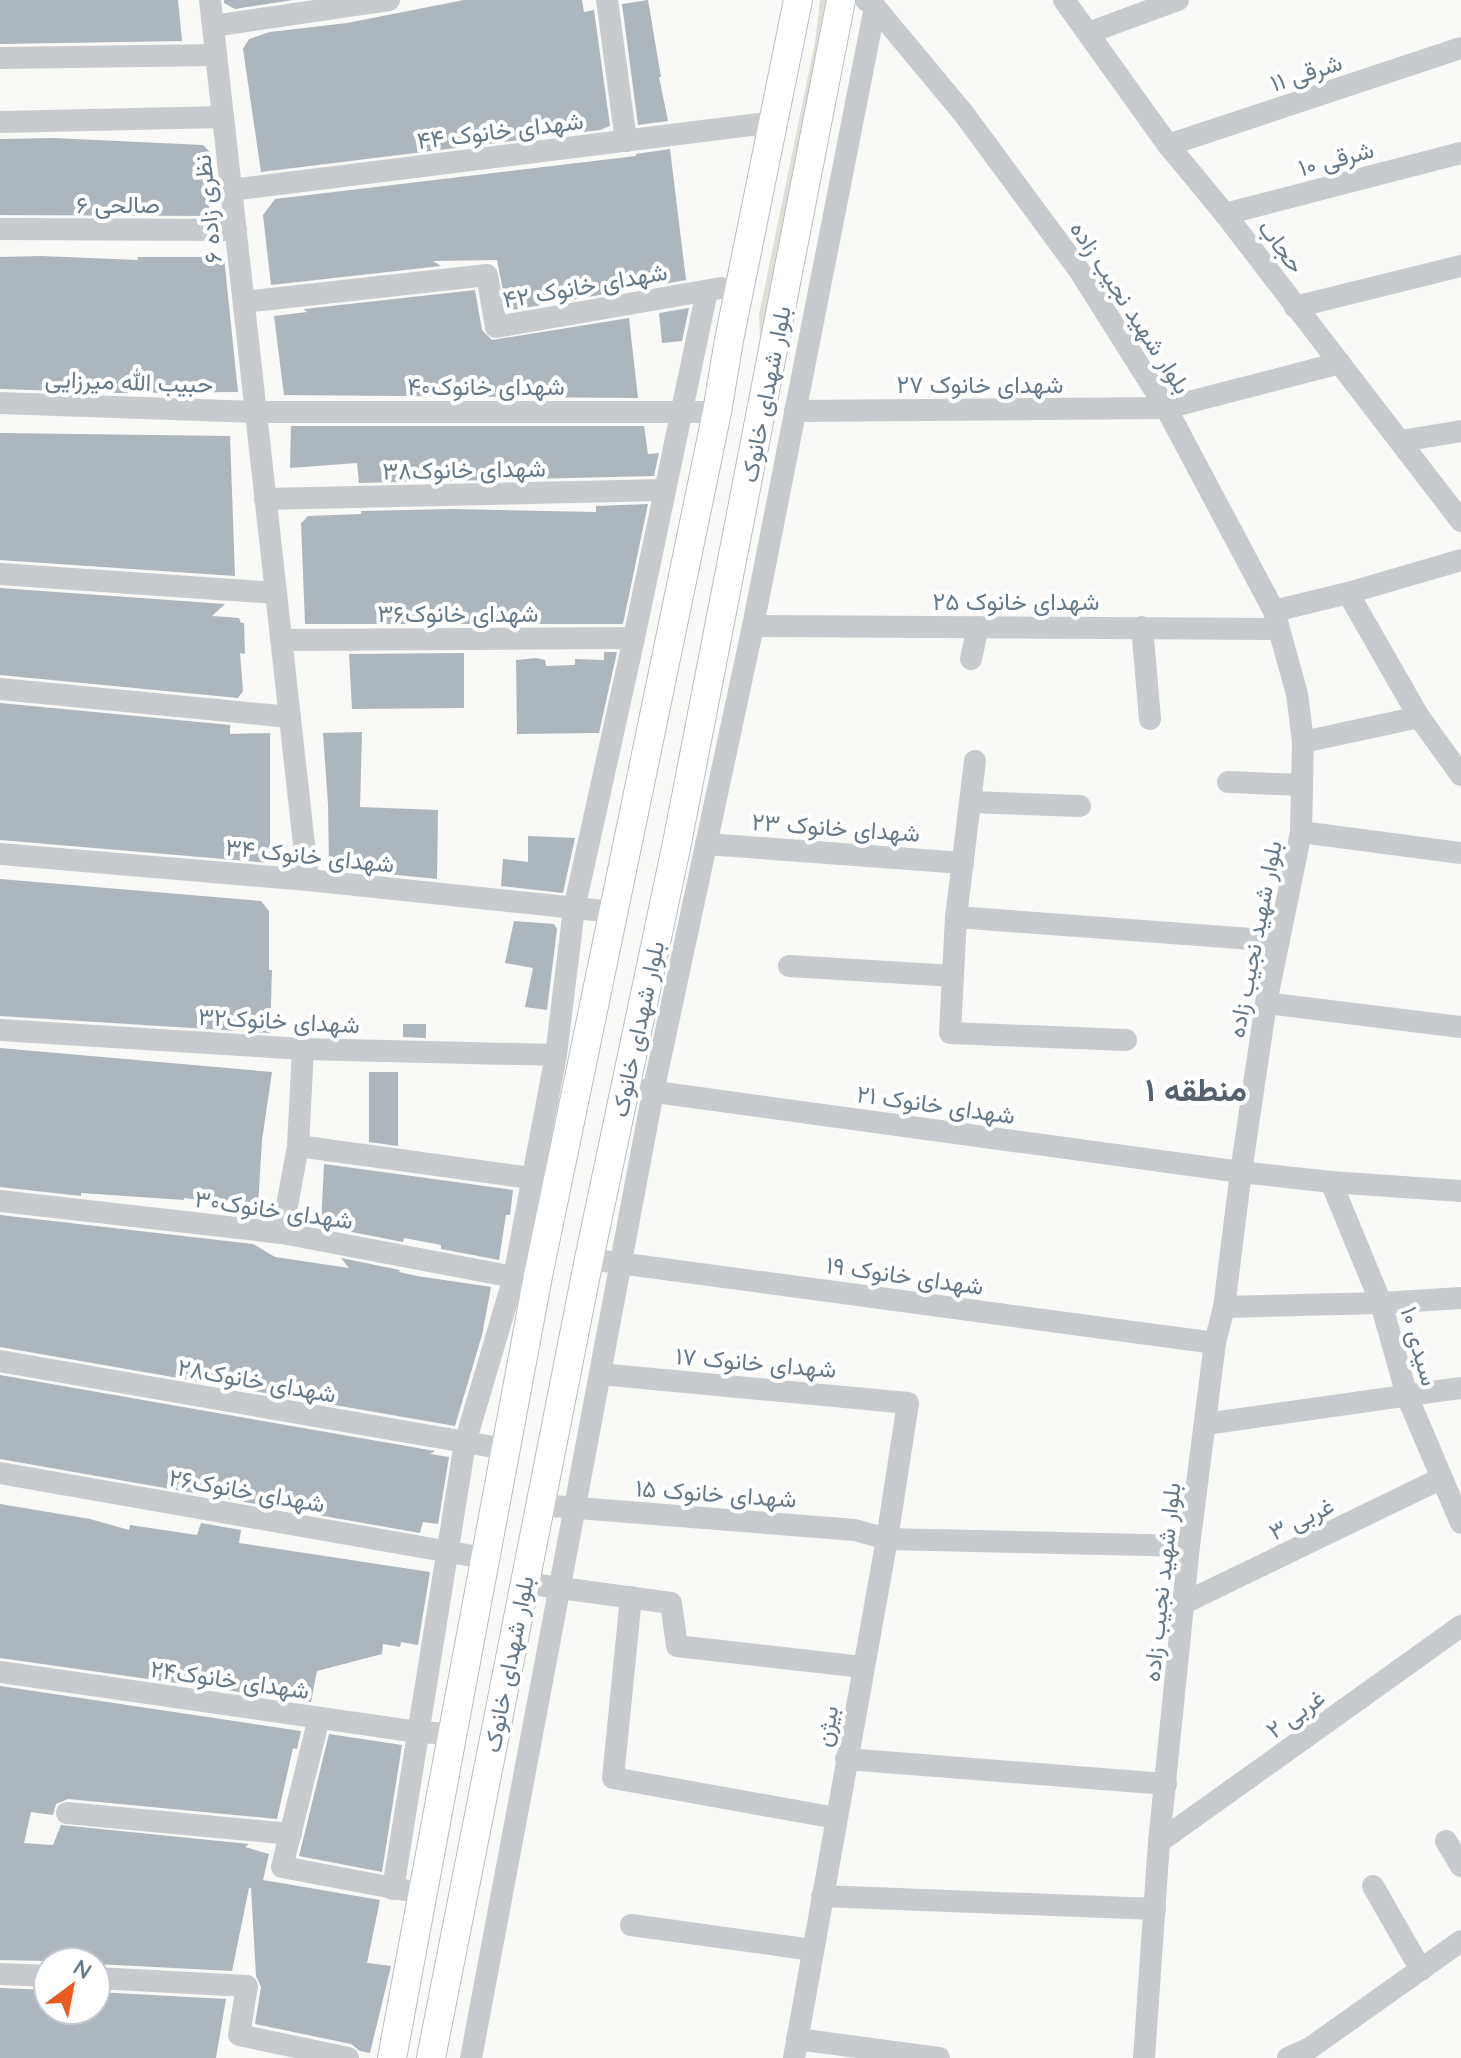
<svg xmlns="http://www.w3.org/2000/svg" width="1461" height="2058" viewBox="0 0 1461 2058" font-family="Quicksand,Vazirmatn,sans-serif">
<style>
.green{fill:#dbe1d7}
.building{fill:#adb6bc}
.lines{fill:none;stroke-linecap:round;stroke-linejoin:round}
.major-casing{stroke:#babec2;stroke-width:30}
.minor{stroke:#c7cbce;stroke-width:22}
.major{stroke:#fff;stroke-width:28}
.labels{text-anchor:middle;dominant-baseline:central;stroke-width:8;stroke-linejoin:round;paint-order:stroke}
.street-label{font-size:24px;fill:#667989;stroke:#fff}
.district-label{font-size:32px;font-weight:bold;fill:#55626e;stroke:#fff}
</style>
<rect width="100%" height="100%" fill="#f9f9f7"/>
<polygon class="green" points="820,0 830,0 760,342 759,315 815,42"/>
<g class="building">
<polygon points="0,0 178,0 182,41 0,44"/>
<polygon points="224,0 293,0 235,9 224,3"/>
<polygon points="464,0 582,0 584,12 594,10 610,126 600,130 261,172 243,49 249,39 270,32 347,23"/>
<polygon points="648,0 661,77 659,77 668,121 638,125 622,4"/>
<polygon points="53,138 203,145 210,152 209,216 0,215 0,139"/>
<polygon points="670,149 686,280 507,311 497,260 433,261 441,266 271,285 263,215 275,199 636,156 636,154"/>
<polygon points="41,256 138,260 138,257 224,257 238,392 119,393 0,389 0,257"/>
<polygon points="475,290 482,330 492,340 629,318 638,398 284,395 274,316 307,312 304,309"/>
<polygon points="689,308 682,341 662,343 659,313"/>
<polygon points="291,426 644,426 648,454 659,453 654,476 359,483 357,463 290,468"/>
<polygon points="0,433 230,436 235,576 0,560"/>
<polygon points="648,504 623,624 305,624 301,523 308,516 361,514 361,511 453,509 596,512 596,506"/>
<polygon points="0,588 225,604 212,616 239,618 241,623 244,623 245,654 240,653 243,691 238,698 0,675"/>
<polygon points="604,652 617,652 599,733 517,734 516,660 536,658 545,660 546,666 575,665 575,659 604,660"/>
<polygon points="464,653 464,708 352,709 349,654"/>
<polygon points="0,703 230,725 230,734 270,733 270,863 0,840"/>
<polygon points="362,732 360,807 438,810 437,879 329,868 328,804 323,733"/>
<polygon points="528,836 575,838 563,893 501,886 503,859 528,862"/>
<polygon points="0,879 261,901 269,911 269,970 272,970 270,1033 0,1016"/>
<polygon points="514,921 554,924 557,929 547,1010 525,1007 533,968 505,963"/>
<polygon points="403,1024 426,1024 426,1038 403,1037"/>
<polygon points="0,1048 272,1072 262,1140 258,1207 184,1198 184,1200 81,1193 81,1196 0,1187"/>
<polygon points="369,1072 398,1072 398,1146 369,1142"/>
<polygon points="324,1164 513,1190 510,1215 506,1215 499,1260 441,1249 441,1245 404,1238 403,1242 321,1226"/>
<polygon points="0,1215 253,1244 275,1257 349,1268 341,1258 400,1270 399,1272 417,1276 491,1287 482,1335 455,1426 0,1347"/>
<polygon points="0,1375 435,1451 430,1454 449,1457 438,1524 423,1522 420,1533 0,1459"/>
<polygon points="0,1504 90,1519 129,1530 130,1525 197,1535 201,1523 241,1530 239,1543 430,1572 418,1645 401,1642 400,1647 383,1644 382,1654 317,1671 311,1702 0,1658"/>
<polygon points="0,1686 301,1731 297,1749 293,1748 277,1819 68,1799 56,1804 53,1815 31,1812 24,1843 53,1845 61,1825 249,1844 245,1847 269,1854 263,1880 380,1900 367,1963 391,1966 370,2053 360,2051 351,2044 255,2024 261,1987 256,1976 251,1888 249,1888 232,1971 96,1964 96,1962 0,1960"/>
<polygon points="329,1734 402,1745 382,1872 299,1856"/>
<polygon points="0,1988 48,1990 48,2010 96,2010 96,1992 226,1999 216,2058 0,2058"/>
</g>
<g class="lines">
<g class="major-casing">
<g id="major">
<polyline points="392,2058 538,1276 717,412 729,340 798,0"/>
<polyline points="431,2058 589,1259 677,843 841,0"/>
</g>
</g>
<g class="minor">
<polyline points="210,0 308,880"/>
<polyline points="607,0 626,141"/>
<polyline points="866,0 875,7 964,114 1079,270 1166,408 1274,611 1297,694 1303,742 1301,832 1266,1003 1241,1172 1224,1307 1215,1343 1189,1546 1159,1842 1144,2058"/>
<polyline points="1064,0 1168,145 1225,214 1461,521"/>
<polyline points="213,26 389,0"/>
<polyline points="1088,33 1178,0"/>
<polyline points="0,58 216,55"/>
<polyline points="0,122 223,117"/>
<polyline points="1168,145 1461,48"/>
<polyline points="231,190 775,122"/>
<polyline points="1225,214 1461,153"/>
<polyline points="0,229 236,230"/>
<polyline points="244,302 487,275 496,327 721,288"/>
<polyline points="1295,307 1461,266"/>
<polyline points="0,403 256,412 717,412"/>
<polyline points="795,411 1166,408 1340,363"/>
<polyline points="1401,441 1461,431"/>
<polyline points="265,499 663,490"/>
<polyline points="0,574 276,593"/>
<polyline points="1348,593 1419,717 1461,775"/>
<polyline points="1274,611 1348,593 1461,560"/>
<polyline points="753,626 1279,629"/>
<polyline points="1142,627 1150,719"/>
<polyline points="281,640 634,638"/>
<polyline points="971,659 978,627"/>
<polyline points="0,689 290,717"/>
<polyline points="1303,742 1419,717"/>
<polyline points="975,761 956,917 950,1033 1126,1040"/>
<polyline points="1228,782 1301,785"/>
<polyline points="970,802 1080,806"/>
<polyline points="1301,832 1461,853"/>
<polyline points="706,844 963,863"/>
<polyline points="0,854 308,880 614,912"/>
<polyline points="956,917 1279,941"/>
<polyline points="789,966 953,976"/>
<polyline points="1266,1003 1461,1027"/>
<polyline points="0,1030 303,1049 556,1055"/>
<polyline points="641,1090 1241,1172 1331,1182 1461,1191"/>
<polyline points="298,1146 531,1178"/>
<polyline points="1331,1182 1381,1303 1407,1396 1461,1523"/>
<polyline points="0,1201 282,1233 514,1277 525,1276"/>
<polyline points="282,1233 298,1146 303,1049"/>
<polyline points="589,1259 1215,1343"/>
<polyline points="1224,1307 1381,1303 1461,1298"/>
<polyline points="0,1361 505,1449"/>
<polyline points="600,1374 908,1403 887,1539 794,2058"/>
<polyline points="1205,1424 1461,1388"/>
<polyline points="0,1473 484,1558"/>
<polyline points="540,1505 855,1530 887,1539 1189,1546"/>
<polyline points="524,1583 671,1603 677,1646 862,1667"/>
<polyline points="631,1597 613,1778 836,1818"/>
<polyline points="1184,1603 1440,1479"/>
<polyline points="0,1672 418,1732 452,1734"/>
<polyline points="319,1718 282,1867 404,1890"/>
<polyline points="846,1759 1166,1784"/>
<polyline points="67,1813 291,1834"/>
<polyline points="1446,1841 1461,1866"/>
<polyline points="1159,1842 1461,1626"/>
<polyline points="1373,1886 1421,1970"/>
<polyline points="393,1889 465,1443 514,1277 556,1055 574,909 634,638 707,291"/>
<polyline points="822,1896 1155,1909"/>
<polyline points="631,1925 813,1950"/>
<polyline points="0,1974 48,1976"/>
<polyline points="96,1978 247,1986 239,2035 348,2058"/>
<polyline points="797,2039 939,2058"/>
<polyline points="471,2058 653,1092 753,626 875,7"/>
<polyline points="1288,2058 1310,2048 1461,1941"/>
</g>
<use href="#major" class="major"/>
</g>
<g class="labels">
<g class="street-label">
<text transform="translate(1306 72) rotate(-18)">شرقی ۱۱</text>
<text transform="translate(500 130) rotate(-7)">۴۴ شهدای خانوک</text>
<text transform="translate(1336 158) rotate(-15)">شرقی ۱۰</text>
<text x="118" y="204">۶ صالحی</text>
<text transform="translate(207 209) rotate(-96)">نظری زاده ۶</text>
<text transform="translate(1282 246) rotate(53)">حجاب</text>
<text transform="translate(585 285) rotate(-10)">شهدای خانوک ۴۲</text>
<text transform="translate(1131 307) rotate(57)">بلوار شهید نجیب زاده</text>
<text transform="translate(129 381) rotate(2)">حبیب الله میرزایی</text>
<text x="980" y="384">شهدای خانوک ۲۷</text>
<text x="486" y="386">شهدای خانوک۴۰</text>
<text transform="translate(765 394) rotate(-79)">بلوار شهدای خانوک</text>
<text transform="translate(464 469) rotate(-1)">شهدای خانوک۳۸</text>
<text x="1016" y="601">شهدای خانوک ۲۵</text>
<text x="458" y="613">شهدای خانوک۳۶</text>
<text transform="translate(836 827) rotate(4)">شهدای خانوک ۲۳</text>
<text transform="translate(310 855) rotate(6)">۳۴ شهدای خانوک</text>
<text transform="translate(1254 939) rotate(-79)">بلوار شهید نجیب زاده</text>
<text transform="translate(279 1020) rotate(3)">شهدای خانوک۳۲</text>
<text transform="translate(637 1029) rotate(-78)">بلوار شهدای خانوک</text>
<text transform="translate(936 1104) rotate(8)">شهدای خانوک ۲۱</text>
<text transform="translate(274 1209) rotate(8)">شهدای خانوک۳۰</text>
<text transform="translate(905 1275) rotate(8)">شهدای خانوک ۱۹</text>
<text transform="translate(1420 1346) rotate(74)">سیدی ۱۰</text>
<text transform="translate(756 1362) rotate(5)">شهدای خانوک ۱۷</text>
<text transform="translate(257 1380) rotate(10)">شهدای خانوک۲۸</text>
<text transform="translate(247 1490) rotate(10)">شهدای خانوک۲۶</text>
<text transform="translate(716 1493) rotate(4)">شهدای خانوک ۱۵</text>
<text transform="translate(1301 1518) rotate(-26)">غربی ۳</text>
<text transform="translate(1161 1582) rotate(-84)">بلوار شهید نجیب زاده</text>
<text transform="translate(508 1664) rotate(-79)">بلوار شهدای خانوک</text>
<text transform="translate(230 1679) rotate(8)">شهدای خانوک۲۴</text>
<text transform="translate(1295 1713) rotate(-36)">غربی ۲</text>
<text transform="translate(826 1726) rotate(-80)">بیژن</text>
</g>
<g class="district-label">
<text x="1196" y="1089">منطقه ۱</text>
</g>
</g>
<g transform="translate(72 1986) rotate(32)"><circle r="38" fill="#ffffff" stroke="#c2c9d0" stroke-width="2"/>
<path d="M0-6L14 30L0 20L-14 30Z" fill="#ed5923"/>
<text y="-12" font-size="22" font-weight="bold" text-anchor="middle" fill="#667989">N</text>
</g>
</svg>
